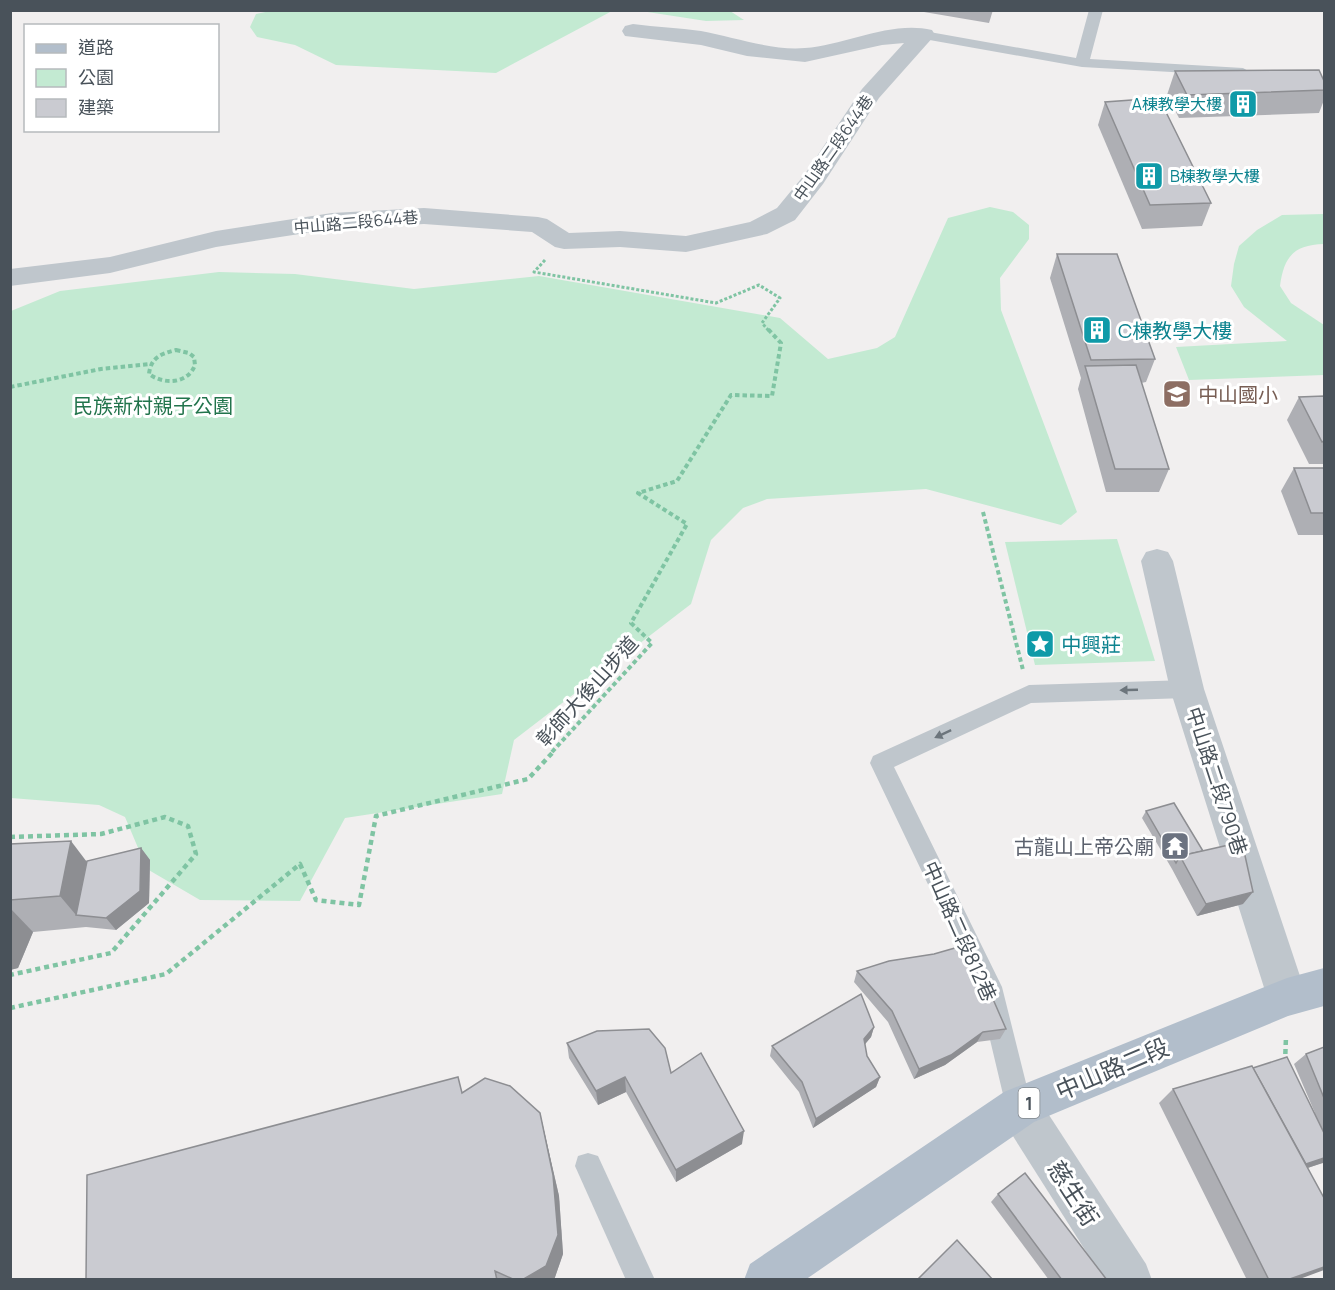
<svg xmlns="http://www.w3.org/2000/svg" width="1335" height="1290" viewBox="0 0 1335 1290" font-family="Manrope,'Noto Sans TC',sans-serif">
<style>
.green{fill:#c3ead2}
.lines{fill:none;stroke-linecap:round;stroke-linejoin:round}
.path-far2{stroke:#7fc4a3;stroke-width:3;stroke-dasharray:3 2;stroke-linecap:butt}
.path-far1{stroke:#7fc4a3;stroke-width:4;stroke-dasharray:4.5 3;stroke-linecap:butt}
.path{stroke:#7fc4a3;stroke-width:4.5;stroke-dasharray:5 4;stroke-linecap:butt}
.lane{fill:#bfc6cc;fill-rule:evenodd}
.street{fill:#bfc6cc;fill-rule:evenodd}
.primary{fill:#b2becb;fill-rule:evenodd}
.wall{fill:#aeafb4}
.shaded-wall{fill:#8d8e92}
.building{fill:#cacbd1;stroke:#8d8e92;stroke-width:1.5}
.oneway{fill:#6c757c}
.labels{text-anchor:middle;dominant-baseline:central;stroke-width:6;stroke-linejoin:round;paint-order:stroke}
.far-culture-label{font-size:16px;fill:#0d838f;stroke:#fff;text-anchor:end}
.far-street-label{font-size:16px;fill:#49525a;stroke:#fff}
.shield{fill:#fff;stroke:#80868c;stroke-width:1.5}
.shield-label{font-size:18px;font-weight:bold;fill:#49525a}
.culture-label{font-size:20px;fill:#0d838f;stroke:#fff;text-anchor:start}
.education-label{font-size:20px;fill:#785e54;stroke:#fff;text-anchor:start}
.park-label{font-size:20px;fill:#22744c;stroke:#fff}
.street-label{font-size:20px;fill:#49525a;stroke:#fff}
.worship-label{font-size:20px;fill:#5b616d;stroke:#fff;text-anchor:end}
.near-street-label{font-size:24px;fill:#49525a;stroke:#fff}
</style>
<rect width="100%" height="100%" fill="#f1efef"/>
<g class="green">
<polygon points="275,10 612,10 612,11 496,73 336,65 295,45 257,37 250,27 256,14"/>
<polygon points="641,11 730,11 744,20 706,21"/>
<polygon points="990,207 1013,212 1029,225 1029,239 1000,278 1001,310 1077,512 1061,525 926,489 767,499 743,508 711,540 691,604 514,740 502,794 345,818 300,901 200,900 147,869 125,817 99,805 11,798 11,311 60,291 219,272 295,274 414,289 539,276 780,318 828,359 877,348 895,337 948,218"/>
<path d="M1324,214V244C1294,245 1284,256 1280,286L1291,303L1324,325V375L1189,380L1176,347L1287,341L1244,307L1231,286L1234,264L1239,246L1257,230L1282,215Z"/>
<polygon points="1117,539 1155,661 1035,665 1005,542"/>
</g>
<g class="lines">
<polyline class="path-far2" points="545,260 534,272 716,303 759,285 780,298 762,323 769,331"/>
<g class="path-far1">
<path d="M176,350L189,353L194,357L195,365C188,384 164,385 149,374C151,357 161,354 176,350Z"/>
<polyline points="10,387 101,369 150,364"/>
<polyline points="983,512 1023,670"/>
<polyline points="552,752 652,643 631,623 687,524 638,493 677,481 731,395 772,396 781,343 768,329"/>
</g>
<g class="path">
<polyline points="10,837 101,834 165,817 188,826 196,854 111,953 10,975"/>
<polyline points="10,1008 166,974 300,864 316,900 359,905 376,816 528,779 554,751"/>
<polyline points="1285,1063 1286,1037"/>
</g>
<g class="lane">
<polygon points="1089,10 1103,10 1090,59 1243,68 1250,72 1243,76 1082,67 924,39 917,35 924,31 1076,58"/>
<polygon points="1187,680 1195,683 1198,689 1195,695 1187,698 1031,703 894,767 1002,987 1032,1107 1028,1116 1019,1120 1010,1116 1006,1107 978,989 870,763 873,756 1029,685"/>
<polygon points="588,1153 598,1156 655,1280 626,1280 575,1166 578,1156"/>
</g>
<g class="street">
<path d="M633,24C656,27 679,28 701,31C734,37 772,51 805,48C846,45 891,20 932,30L935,35L879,98L823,184L795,220L767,234L686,252L620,247L564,249L555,247L532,232L424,224L332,229L216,247L110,273L10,286V269L110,257L216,231L332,213L424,208L538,217L547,219L569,233L620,231L686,236L750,222L777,208L805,174L862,89L904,43L882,45L805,62L747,56L701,45L625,36L622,31L625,26Z"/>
<polygon points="1157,549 1168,552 1173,561 1204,689 1307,997 1301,1010 1287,1016 1273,1010 1267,997 1170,689 1141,561 1146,552"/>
<polygon points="1019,1086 1034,1092 1146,1264 1152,1280 1104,1280 1004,1122 998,1107 1004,1092"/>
</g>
<polygon class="primary" points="1324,968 1324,1006 1288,1016 1034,1122 805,1280 744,1280 750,1264 1004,1092 1287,978"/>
</g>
<g class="wall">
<polygon points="924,10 993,10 989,23 924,12"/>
<polygon points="1175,71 1324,81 1324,100 1319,113 1179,118 1167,95"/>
<polygon points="1105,102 1211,203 1202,226 1142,229 1098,125"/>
<polygon points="1057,254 1155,359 1146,382 1141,383 1169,469 1159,492 1106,492 1078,389 1081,378 1050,278"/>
<polygon points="1324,396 1324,464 1309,464 1287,420 1299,397"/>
<polygon points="1294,468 1324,468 1324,535 1298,535 1281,491"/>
<polygon points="1146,811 1243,904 1197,916 1172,869 1142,818"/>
<polygon points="10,844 87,861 141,848 150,860 149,903 116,930 86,927 33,932 18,968 10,970"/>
<polygon points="857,971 1006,1029 1000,1039 977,1042 945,1065 914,1079 888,1022 854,982"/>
<polygon points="874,1027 871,1037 865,1044 867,1056 880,1077 876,1087 813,1128 799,1092 770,1056 772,1046"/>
<polygon points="567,1043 671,1073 742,1144 676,1182 626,1092 598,1105 569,1058"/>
<polygon points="1324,1047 1324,1162 1308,1168 1297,1280 1247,1280 1159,1103 1173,1089 1253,1068 1315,1113 1294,1064 1306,1054"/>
<polygon points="464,1092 540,1113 559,1196 563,1254 554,1280 86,1280"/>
<polygon points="998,1194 1107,1280 1049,1280 991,1202"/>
</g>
<g class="shaded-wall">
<polygon points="71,841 96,874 76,915 60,896"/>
<polygon points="141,848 150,860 149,903 116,930 106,918"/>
<polygon points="1253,892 1243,904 1197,916 1206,904"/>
<polygon points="10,908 33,932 18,968 10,970"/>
<polygon points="874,1027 871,1037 861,1049 864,1039"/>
<polygon points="983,1032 977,1042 945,1065 914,1079 919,1069"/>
<polygon points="625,1077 626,1092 598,1105 596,1091"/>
<polygon points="880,1077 876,1087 813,1128 816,1119"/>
<polygon points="540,1113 559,1196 563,1254 554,1280 522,1280"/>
<polygon points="744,1131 742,1144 676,1182 676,1170"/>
<polygon points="1324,1158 1324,1162 1323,1163 1288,1174 1300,1165"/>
<polygon points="1324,1267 1324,1270 1297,1280 1287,1280"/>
</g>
<g class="building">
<polygon points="1319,70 1324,81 1324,90 1187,95 1175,71"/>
<polygon points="1159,98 1211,203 1150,205 1105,102"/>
<polygon points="1057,254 1117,254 1155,359 1091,360"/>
<polygon points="1136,365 1169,469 1115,469 1085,366"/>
<polygon points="1324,396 1324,441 1322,442 1299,397"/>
<polygon points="1294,468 1324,468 1324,513 1311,513"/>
<polygon points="1174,803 1203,851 1180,856 1176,863 1146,811"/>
<polygon points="71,841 60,896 10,900 10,844"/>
<polygon points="1242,842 1253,892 1206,904 1180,856"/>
<polygon points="141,848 140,891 106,918 76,915 87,861"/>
<polygon points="969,944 1006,1029 983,1032 951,1055 919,1069 892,1011 857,971 889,961 934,954"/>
<polygon points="861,994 874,1027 864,1039 867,1056 880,1077 816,1119 802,1082 772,1046"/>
<polygon points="649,1029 665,1048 671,1073 701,1053 744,1131 676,1170 625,1077 596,1091 567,1043 597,1031"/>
<polygon points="1324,1047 1324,1098 1306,1054"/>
<polygon points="1287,1057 1324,1133 1324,1158 1306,1164 1253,1068"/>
<polygon points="1252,1066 1324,1198 1324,1267 1287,1280 1269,1280 1173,1089"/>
<polygon points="458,1077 462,1093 485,1078 510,1086 540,1113 553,1175 558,1235 546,1266 522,1280 515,1280 495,1271 497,1280 86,1280 87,1175"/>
<polygon points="1025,1173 1107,1280 1062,1280 998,1194"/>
<polygon points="957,1240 993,1280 917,1280"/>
</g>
<defs><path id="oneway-solid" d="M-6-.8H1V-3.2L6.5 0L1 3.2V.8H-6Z" transform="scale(1.5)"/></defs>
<g class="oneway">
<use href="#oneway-solid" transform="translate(1129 690) rotate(178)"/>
<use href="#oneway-solid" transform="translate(943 734) rotate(155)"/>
</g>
<defs>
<g id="building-square" transform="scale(1.5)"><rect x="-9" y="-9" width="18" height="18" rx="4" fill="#0f9aa8" stroke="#fff"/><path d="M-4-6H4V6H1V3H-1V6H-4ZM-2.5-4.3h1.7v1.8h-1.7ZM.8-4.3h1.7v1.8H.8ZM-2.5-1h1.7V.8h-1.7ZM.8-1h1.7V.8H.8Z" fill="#fff"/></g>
<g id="school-square" transform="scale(1.5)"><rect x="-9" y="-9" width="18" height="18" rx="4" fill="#8d6e63" stroke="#fff"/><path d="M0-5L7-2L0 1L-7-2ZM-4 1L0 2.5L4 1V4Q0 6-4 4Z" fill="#fff"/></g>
<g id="sight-square" transform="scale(1.5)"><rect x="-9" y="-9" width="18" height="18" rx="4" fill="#0f9aa8" stroke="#fff"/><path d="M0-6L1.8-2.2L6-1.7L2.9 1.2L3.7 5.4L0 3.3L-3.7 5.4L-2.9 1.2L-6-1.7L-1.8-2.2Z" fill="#fff"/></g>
<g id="temple-square" transform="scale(1.5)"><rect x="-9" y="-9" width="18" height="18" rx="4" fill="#6b7280" stroke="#fff"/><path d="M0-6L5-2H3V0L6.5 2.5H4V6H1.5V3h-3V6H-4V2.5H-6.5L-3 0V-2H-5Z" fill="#fff"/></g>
</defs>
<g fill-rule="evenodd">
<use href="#building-square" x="1243" y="104"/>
<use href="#building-square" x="1149" y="176"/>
<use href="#building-square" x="1097" y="330"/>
<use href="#school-square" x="1177" y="394"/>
<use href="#sight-square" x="1040" y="644"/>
<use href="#temple-square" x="1175" y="846"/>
</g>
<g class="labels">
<g class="far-culture-label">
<text x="1222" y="104">A棟教學大樓</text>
<text x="1170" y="176" text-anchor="start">B棟教學大樓</text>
</g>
<g class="far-street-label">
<text transform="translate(833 148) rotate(-55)">中山路二段644巷</text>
<text transform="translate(356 222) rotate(-5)">中山路二段644巷</text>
</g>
<rect class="shield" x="1018.5" y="1088" width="21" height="30" rx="4.5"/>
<g class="shield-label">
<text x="1029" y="1103">1</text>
</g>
<g class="culture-label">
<text x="1118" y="330">C棟教學大樓</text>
<text x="1061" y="644">中興莊</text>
</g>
<g class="education-label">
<text x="1198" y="394">中山國小</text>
</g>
<g class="park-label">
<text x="153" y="405">民族新村親子公園</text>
</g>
<g class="street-label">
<text transform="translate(587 691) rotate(-48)">彰師大後山步道</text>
<text transform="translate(1217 781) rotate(72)">中山路二段790巷</text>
<text transform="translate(960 931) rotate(66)">中山路二段812巷</text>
</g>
<g class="worship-label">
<text x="1154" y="846">古龍山上帝公廟</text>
</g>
<g class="near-street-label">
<text transform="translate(1112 1068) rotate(-23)">中山路二段</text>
<text transform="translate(1074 1193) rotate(57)">慈生街</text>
</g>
</g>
<rect width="1335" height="1290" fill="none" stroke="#49525a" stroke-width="24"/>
<rect x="24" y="24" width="195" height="108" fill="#ffffff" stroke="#b6babd" stroke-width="1.5"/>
<rect x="36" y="44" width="30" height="9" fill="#b2becb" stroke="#b6babd" stroke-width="1.5"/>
<text x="78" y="54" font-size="18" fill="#49525a">道路</text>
<rect x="36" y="69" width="30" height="18" fill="#c3ead2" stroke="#b6babd" stroke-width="1.5"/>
<text x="78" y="84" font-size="18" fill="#49525a">公園</text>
<rect x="36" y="99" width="30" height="18" fill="#cacbd1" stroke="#b6babd" stroke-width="1.5"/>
<text x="78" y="114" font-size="18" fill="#49525a">建築</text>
</svg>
